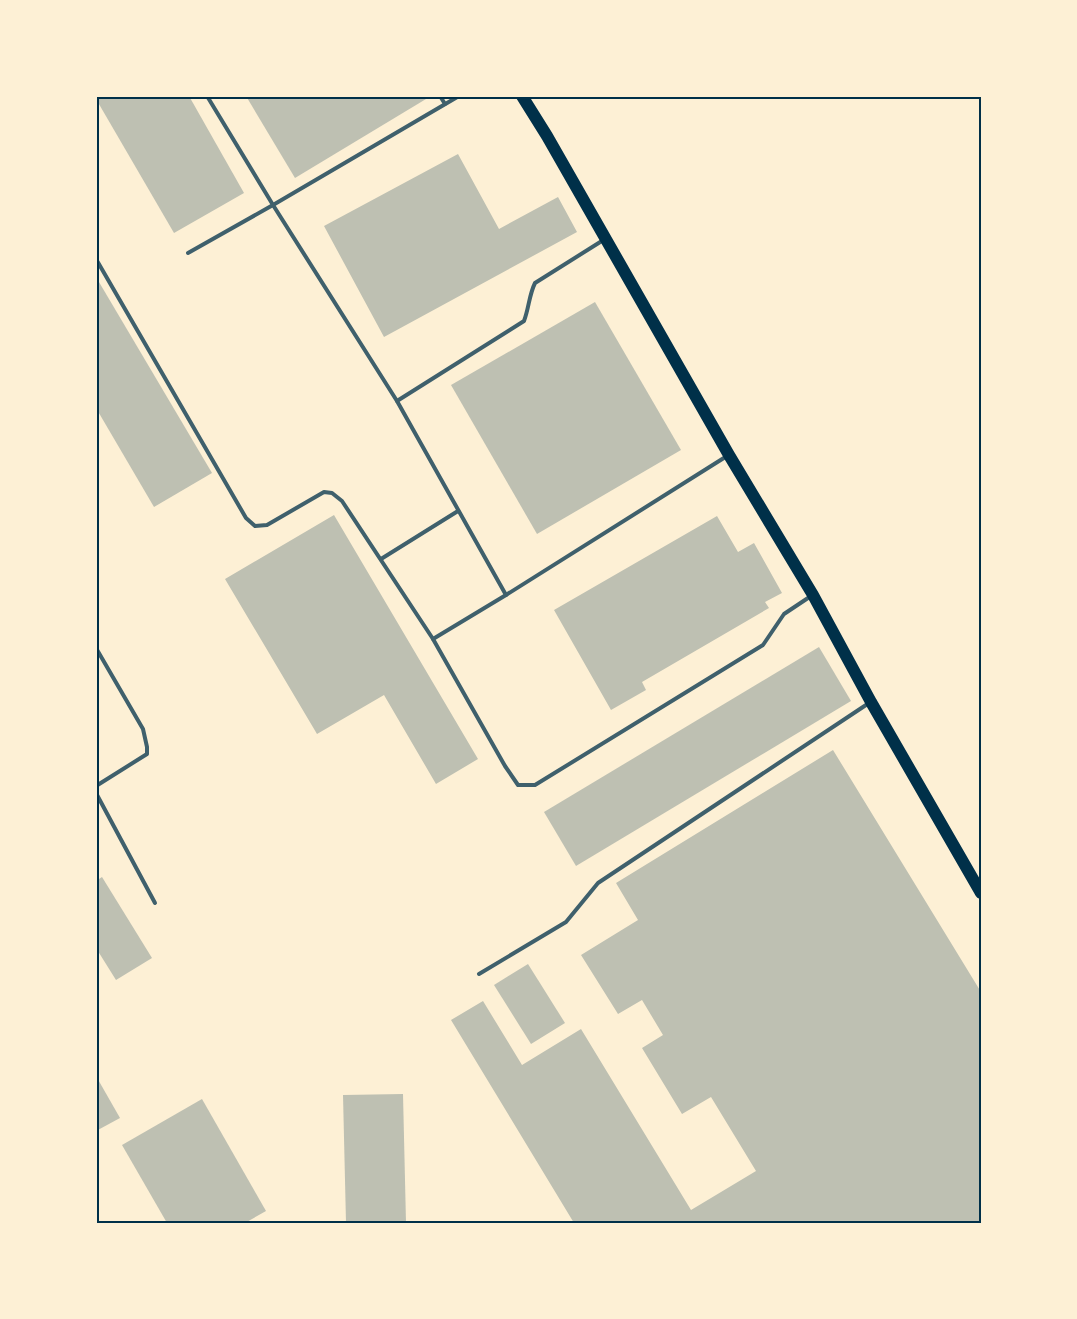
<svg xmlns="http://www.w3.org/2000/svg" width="1077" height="1319" viewBox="0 0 1077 1319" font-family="Montserrat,sans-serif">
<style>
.building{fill:#bec0b2}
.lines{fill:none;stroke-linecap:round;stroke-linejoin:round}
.service{stroke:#3f606c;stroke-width:4}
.primary{stroke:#003049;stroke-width:12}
.neatline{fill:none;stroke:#003049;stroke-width:2}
</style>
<rect width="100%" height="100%" fill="#fdf0d5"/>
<g class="building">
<polygon points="96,96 189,96 244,193 174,233 96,99"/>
<polygon points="246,96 431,96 295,178"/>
<polygon points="458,154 499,229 558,197 577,232 384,337 324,226"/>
<polygon points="96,277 212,473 154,507 96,408"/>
<polygon points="595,302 681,450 537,534 451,385"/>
<polygon points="334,515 478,759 436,784 384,695 317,734 225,579"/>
<polygon points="717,516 738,552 754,543 782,593 765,602 769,608 642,682 646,690 611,710 554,610"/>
<polygon points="819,647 851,701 576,866 544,812"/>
<polygon points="833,750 981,992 981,1223 574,1223 451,1020 483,1001 522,1065 581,1029 691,1210 756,1171 711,1097 682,1114 642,1048 663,1035 642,1000 618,1014 581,955 638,920 616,883"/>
<polygon points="102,877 152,958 116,980 96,948 96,881"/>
<polygon points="528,964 565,1023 531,1044 494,985"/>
<polygon points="96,1076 120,1118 96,1131"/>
<polygon points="403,1094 406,1223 346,1223 343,1095"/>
<polygon points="202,1099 266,1211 245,1223 167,1223 122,1145"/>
</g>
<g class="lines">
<g class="service">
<polyline points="207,96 273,205 397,401 506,595"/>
<polyline points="440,96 445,104"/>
<polyline points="188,253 273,205 459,96"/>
<polyline points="96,259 246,518 255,526 267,525 324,492 332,493 342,501 433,639 505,766 518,785 535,785 763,645 784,614 811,596"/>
<path d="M397,401L524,321C529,308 529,295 535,283L605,239"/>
<polyline points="381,559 458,511"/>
<polyline points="433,639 506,595 727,456"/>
<polyline points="96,648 143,729 147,747 147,754 96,786"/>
<polyline points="96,793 155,903"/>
<polyline points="479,974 566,922 598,883 869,703"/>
</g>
<polyline class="primary" points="522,96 547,136 729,455 813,595 871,702 981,893"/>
</g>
<rect width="1077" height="1319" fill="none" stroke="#fdf0d5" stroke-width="195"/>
<rect x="98" y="98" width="882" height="1124" class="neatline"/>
</svg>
